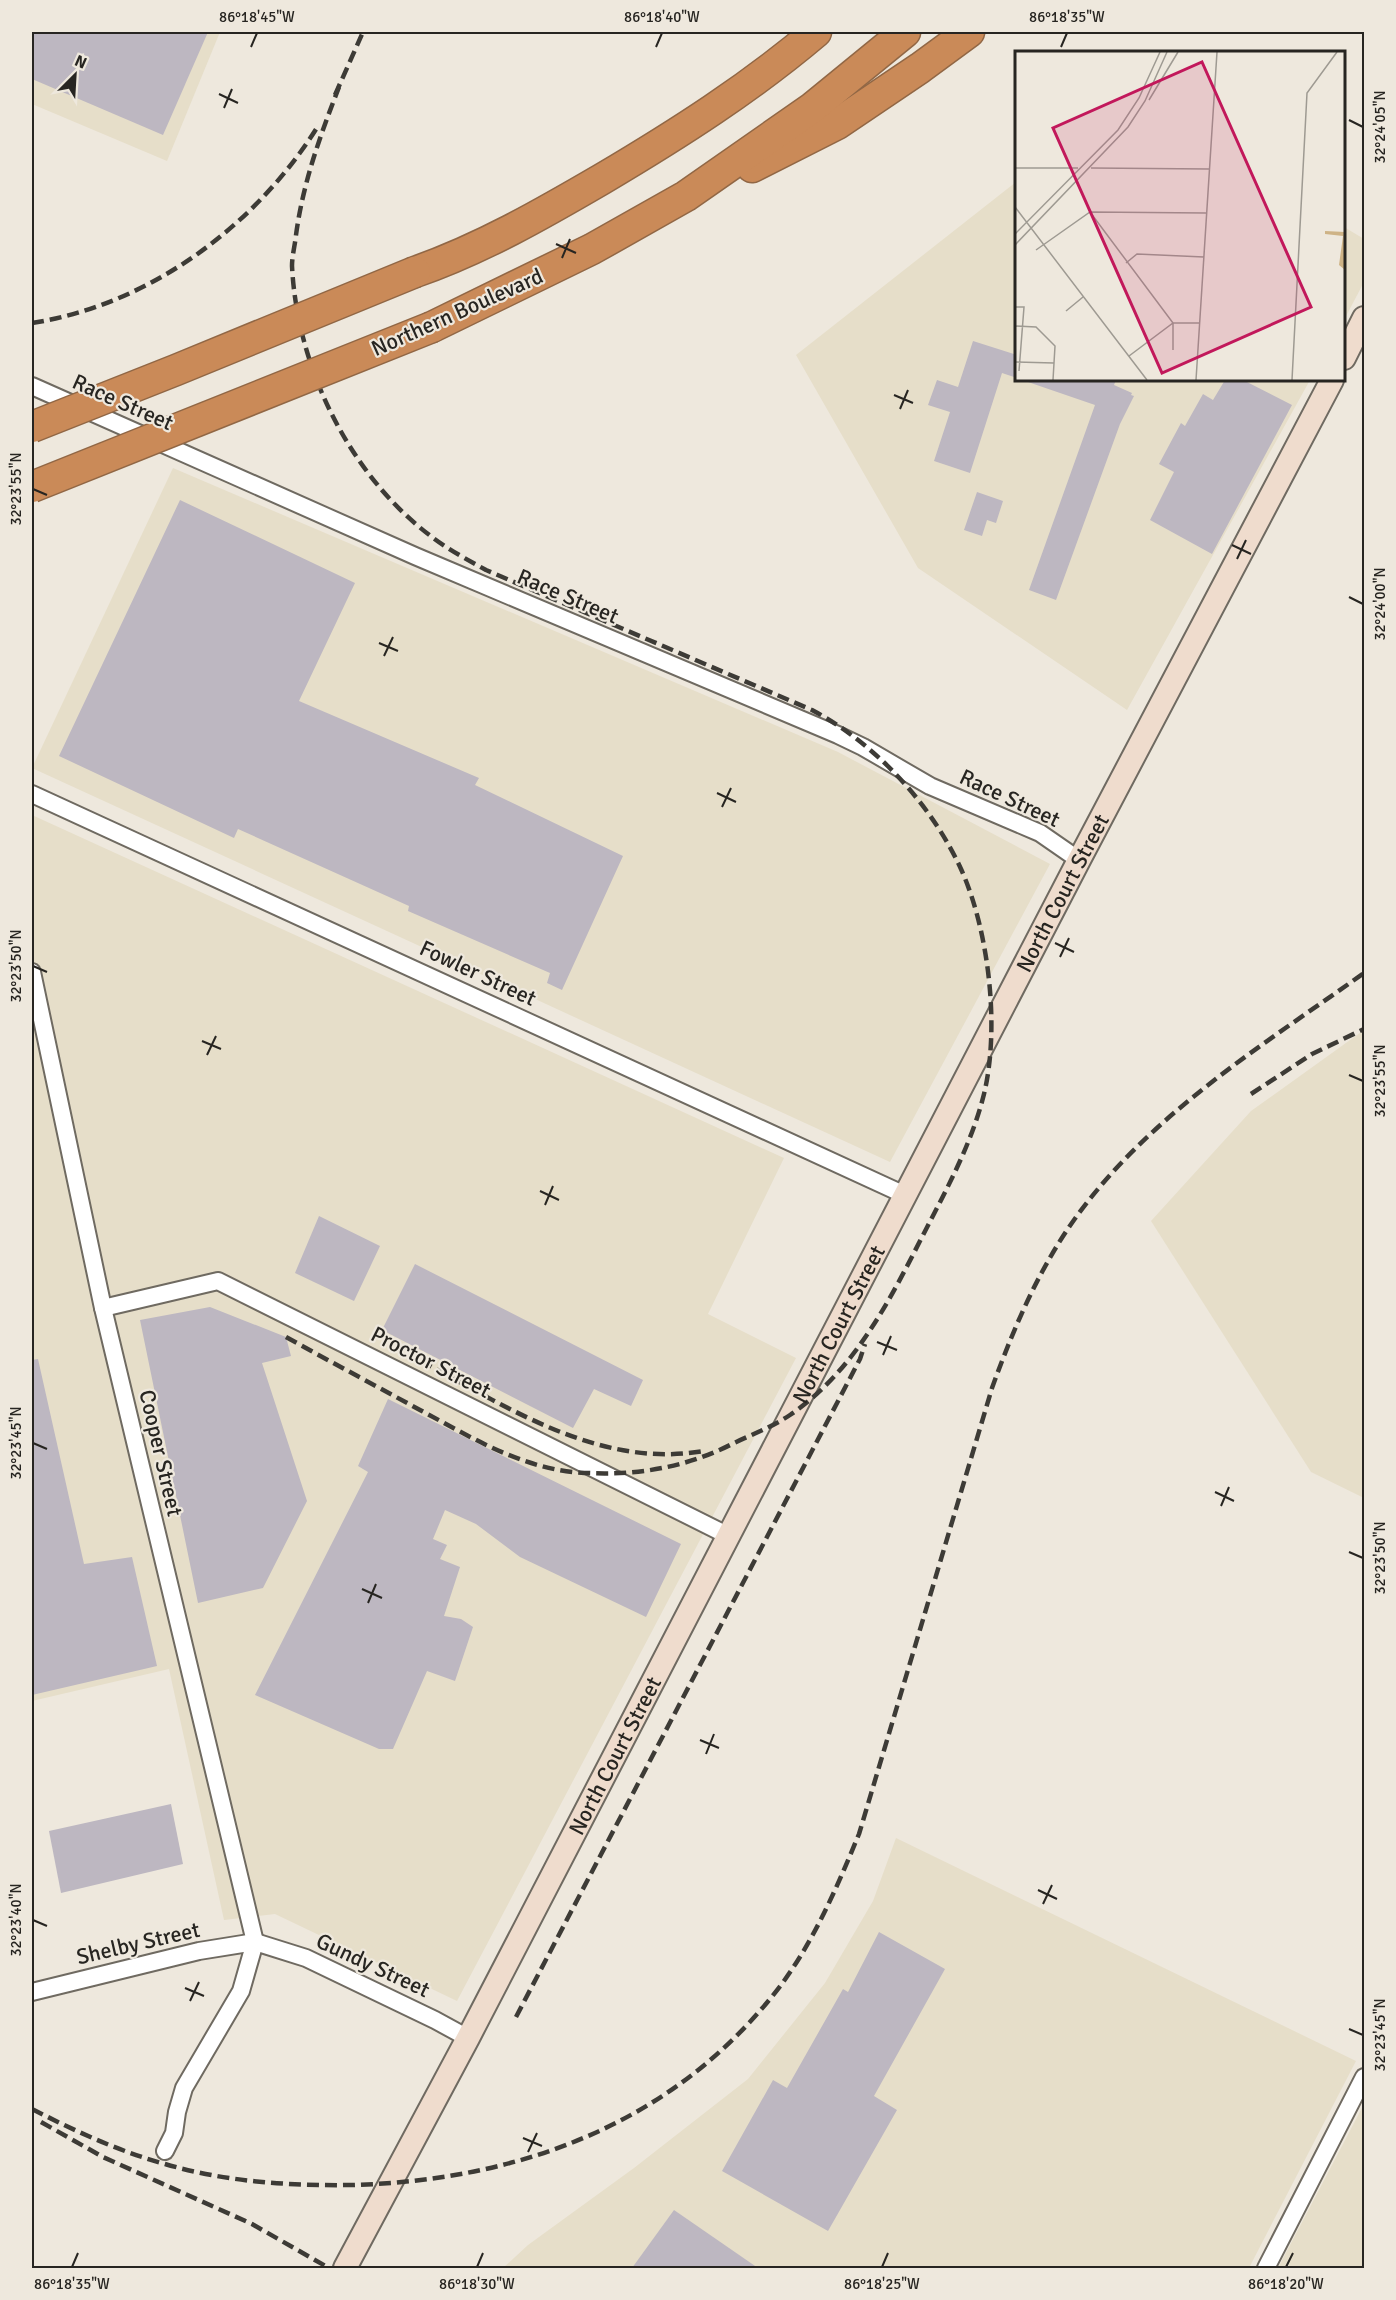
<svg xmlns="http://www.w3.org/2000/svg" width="1396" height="2300" viewBox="0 0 1396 2300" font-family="Signika,sans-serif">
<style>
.industrial{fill:#e6dec9}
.building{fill:#bdb7c1}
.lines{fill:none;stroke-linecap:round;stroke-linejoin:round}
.minor-casing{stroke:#6f6a61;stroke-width:20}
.secondary-casing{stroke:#6f6a61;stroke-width:26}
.motorway-casing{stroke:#916745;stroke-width:33}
.minor{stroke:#fff;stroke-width:16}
.secondary{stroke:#efdccd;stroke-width:22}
.motorway{stroke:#ca8a58;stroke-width:30}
.rail{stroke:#3d3b36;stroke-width:4.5;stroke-dasharray:12 6;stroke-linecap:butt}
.motorway-bridge-casing{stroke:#916745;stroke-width:33;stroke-linecap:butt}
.motorway-bridge{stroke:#ca8a58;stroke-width:30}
.ticks{fill:none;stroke:#272521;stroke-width:2}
.labels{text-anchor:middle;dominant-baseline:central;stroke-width:4.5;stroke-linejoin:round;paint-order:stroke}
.street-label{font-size:22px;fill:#272521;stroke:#eee8dd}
.inset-road{fill:none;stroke:#9e9a92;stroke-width:1.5}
.view{fill:#c2185b;fill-opacity:0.15;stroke:#c2185b;stroke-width:3}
.inset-edge{fill:none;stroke:#272521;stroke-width:3}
.neatline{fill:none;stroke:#272521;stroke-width:2}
.ticks-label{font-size:15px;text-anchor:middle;fill:#272521}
</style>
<rect width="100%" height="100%" fill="#eee8dd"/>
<g class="industrial">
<polygon points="32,32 220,32 167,161 32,104"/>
<polygon points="1016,182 1016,380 1310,380 1127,710 918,568 796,355"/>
<polygon points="1344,227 1364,239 1364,282 1344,320"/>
<polygon points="173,468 838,752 1050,864 890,1162 32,768"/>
<polygon points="32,815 784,1158 708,1314 796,1358 457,2001 275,1914 224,1920 169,1669 32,1701"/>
<polygon points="1364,1030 1364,1498 1311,1472 1151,1221 1251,1111"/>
<polygon points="896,1838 1356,2061 1249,2268 503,2268 528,2245 634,2168 748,2079 825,1983 873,1901"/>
<polygon points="1364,2104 1364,2268 1278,2268"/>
</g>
<g class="building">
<polygon points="32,32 208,32 163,135 32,79"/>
<polygon points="973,341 1017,355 1017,378 1002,373 970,473 934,461 950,412 928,405 937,380 958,387"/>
<polygon points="1029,380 1116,380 1114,385 1132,393 1131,395 1134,396 1120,424 1056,600 1029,590 1095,405 1028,382"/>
<polygon points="1225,380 1243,380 1292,405 1212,554 1150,520 1174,472 1159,464 1181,423 1185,426 1203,394 1213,400"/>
<polygon points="977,492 1003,501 996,523 987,520 982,536 964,530"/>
<polygon points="180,500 355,583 299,701 479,778 475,785 623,856 562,990 547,983 550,973 408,911 409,906 238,829 234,838 59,756"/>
<polygon points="319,1216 380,1246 354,1301 295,1273"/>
<polygon points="415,1264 643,1380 631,1406 594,1389 573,1428 382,1330"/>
<polygon points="210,1307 286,1337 291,1356 262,1363 307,1501 263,1588 198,1603 140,1320"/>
<polygon points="38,1359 84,1564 132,1557 157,1666 32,1695 32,1360"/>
<polygon points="388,1399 681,1544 646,1617 520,1557 476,1524 445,1510 433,1539 447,1545 440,1559 460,1567 444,1616 461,1619 473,1627 455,1681 427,1671 393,1749 379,1749 255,1695 368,1472 358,1466"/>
<polygon points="171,1804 183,1864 61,1893 49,1831"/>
<polygon points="879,1932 945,1969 874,2096 897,2110 828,2231 722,2171 773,2080 787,2088 843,1989 848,1992"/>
<polygon points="674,2210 758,2268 632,2268"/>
</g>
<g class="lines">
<g class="minor-casing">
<g id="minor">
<polyline points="32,386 415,556 838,735 863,747 930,786 1040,833 1079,860"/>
<polyline points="32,794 905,1195"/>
<polyline points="32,972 103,1308 255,1942 241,1991 184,2088 177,2112 174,2133 165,2151"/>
<polyline points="103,1308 218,1281 729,1536"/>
<polyline points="32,1992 199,1951 255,1942 306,1958 435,2020 468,2038"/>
<polyline points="1266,2268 1364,2077"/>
</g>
</g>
<g class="secondary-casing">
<g id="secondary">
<polyline points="1344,358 1364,318"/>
<path id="s1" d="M345,2268L468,2038L1079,860L1332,380"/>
</g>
</g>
<g class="motorway-casing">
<g id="motorway">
<polyline points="752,167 837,124 920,68 969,32"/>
<path d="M415,272C481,249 542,214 602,179C678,134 750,88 816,32"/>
<polyline points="432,327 592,249 686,196 812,108 905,32"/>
</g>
</g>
<use href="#minor" class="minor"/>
<use href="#secondary" class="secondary"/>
<use href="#motorway" class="motorway"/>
<g class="rail">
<polyline points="335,95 363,32"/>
<path d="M32,323C149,305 256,226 318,126"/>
<polyline points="1251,1094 1312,1054 1364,1029"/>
<path d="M286,1337C331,1362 376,1386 420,1410C469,1436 517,1466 573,1472C630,1477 684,1469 734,1443C753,1434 772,1427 790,1415C852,1373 888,1304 921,1239C945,1192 971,1146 984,1094C1000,1028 989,931 961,869C931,804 876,744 812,710L486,570C468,560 449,550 432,537C350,476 297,368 292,266C292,256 295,245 296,235C303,183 320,136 339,87"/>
<path d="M421,1361C509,1408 600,1469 704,1451"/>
<polyline points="516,2017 860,1359 865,1344"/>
<path d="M32,2109C75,2131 118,2151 165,2164C226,2182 290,2186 353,2185C521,2180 676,2123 781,1985C815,1939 837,1887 859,1834L992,1388C1014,1327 1040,1266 1079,1213C1154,1112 1263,1045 1364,973"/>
<polyline points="41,2122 103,2157 252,2224 329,2268"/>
</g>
<g class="motorway-bridge-casing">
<g id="motorway-bridge">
<polyline points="32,427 176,370 415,272"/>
<polyline points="32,487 432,327"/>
</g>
</g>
<use href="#motorway-bridge" class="motorway-bridge"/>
</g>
<path class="ticks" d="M251,47L257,33M656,47L662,33M1061,47L1067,33M219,94L238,103M224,108L232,89M1349,120L1363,127M556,244L576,253M562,258L570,239M894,395L913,403M900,409L908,390M33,489L47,495M1232,545L1251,554M1237,559L1246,540M1349,597L1363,604M379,643L398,651M384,656L393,637M717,793L736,802M722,807L731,788M1055,943L1074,952M1060,957L1069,938M33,966L47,972M202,1041L221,1049M207,1055L216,1036M1349,1075L1363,1081M540,1191L559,1200M545,1205L553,1186M877,1342L897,1350M883,1355L891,1336M33,1443L47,1449M1215,1492L1234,1501M1221,1506L1229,1487M1349,1552L1363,1558M362,1589L382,1598M368,1603L376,1584M700,1740L719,1748M706,1754L714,1734M1038,1890L1057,1899M1043,1904L1052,1885M33,1920L47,1926M185,1988L204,1996M190,2001L199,1982M1349,2029L1363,2035M523,2138L542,2146M528,2152L537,2133M72,2267L78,2253M477,2267L483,2253M882,2267L888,2253M1286,2267L1293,2253"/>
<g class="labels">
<g class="street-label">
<text transform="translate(457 312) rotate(-24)">Northern Boulevard</text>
<text transform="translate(123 402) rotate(24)">Race Street</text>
<text transform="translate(568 596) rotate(23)">Race Street</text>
<text transform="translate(1010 798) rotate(25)">Race Street</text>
<text stroke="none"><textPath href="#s1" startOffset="1551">North Court Street</textPath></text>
<text transform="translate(478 973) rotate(25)">Fowler Street</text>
<text stroke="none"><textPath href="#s1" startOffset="1065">North Court Street</textPath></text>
<text transform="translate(431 1362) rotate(27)">Proctor Street</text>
<text transform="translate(161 1453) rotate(77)">Cooper Street</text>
<text stroke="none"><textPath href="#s1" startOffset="579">North Court Street</textPath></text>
<text transform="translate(138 1943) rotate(-13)">Shelby Street</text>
<text transform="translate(373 1965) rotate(25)">Gundy Street</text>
</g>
</g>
<g transform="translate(1015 51)">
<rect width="330" height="330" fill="#eee8dd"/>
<path d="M310,180L330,181V219L324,214L328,185L310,183Z" fill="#ceb386"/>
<path class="inset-road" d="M134,49L163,1M0,117H63M76,117L194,118M0,156L132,329M75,161L158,272M0,183L103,79L124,47L145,1M0,194L113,76L130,50L152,1M21,199L75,161L191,162M111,212L122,203L189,206M0,256H9L4,320M51,260L68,246M158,272V299M0,275L21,276L40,295L38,329M114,305L158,272H184M0,311L39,312M181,329L202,1M277,329L292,42L322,1"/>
<path class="view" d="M187,11L296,256L147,322L38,77Z"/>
<rect width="330" height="330" class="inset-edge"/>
</g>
<rect width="1396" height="2300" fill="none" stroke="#eee8dd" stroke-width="66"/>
<g transform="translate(75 75) rotate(24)" stroke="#eee8dd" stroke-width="4.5" paint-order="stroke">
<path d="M0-4.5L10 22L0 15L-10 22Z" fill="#272521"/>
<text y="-9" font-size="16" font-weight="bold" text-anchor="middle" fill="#272521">N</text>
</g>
<rect x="33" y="33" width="1330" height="2234" class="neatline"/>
<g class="ticks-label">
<text x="257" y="22">86°18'45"W</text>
<text x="662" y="22">86°18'40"W</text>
<text x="1067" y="22">86°18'35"W</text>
<text transform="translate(1380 127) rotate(-90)" y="5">32°24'05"N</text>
<text transform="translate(16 489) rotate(-90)" y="5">32°23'55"N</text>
<text transform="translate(1380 604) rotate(-90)" y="5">32°24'00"N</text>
<text transform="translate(16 966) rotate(-90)" y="5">32°23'50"N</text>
<text transform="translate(1380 1081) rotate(-90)" y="5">32°23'55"N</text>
<text transform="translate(16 1443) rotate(-90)" y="5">32°23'45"N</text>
<text transform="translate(1380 1558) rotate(-90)" y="5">32°23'50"N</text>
<text transform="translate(16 1920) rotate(-90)" y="5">32°23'40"N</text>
<text transform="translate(1380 2035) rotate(-90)" y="5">32°23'45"N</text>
<text x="72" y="2289">86°18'35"W</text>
<text x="477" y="2289">86°18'30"W</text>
<text x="882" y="2289">86°18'25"W</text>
<text x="1286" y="2289">86°18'20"W</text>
</g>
</svg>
